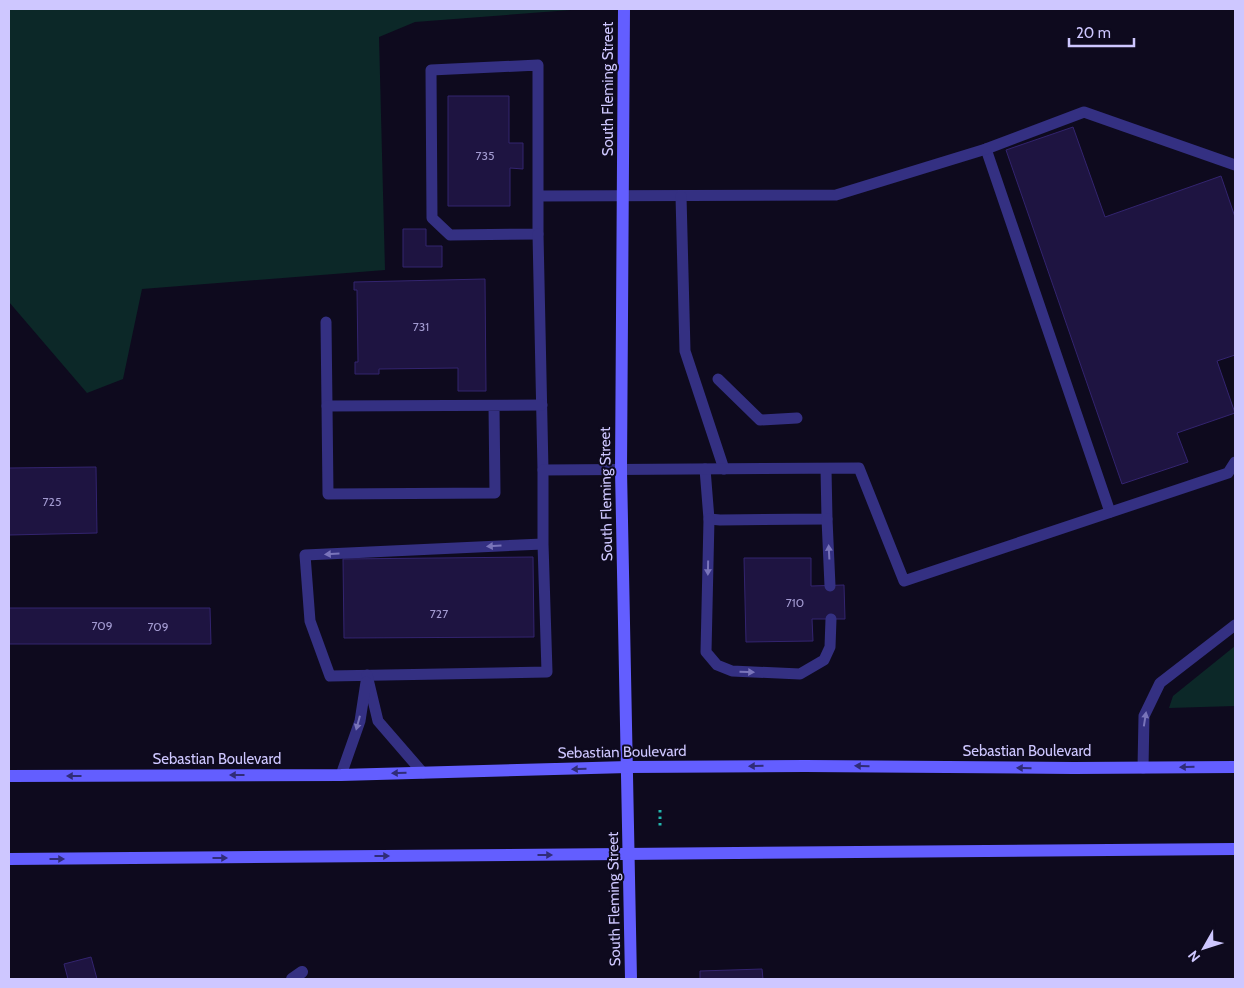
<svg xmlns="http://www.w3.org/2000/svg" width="1244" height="988" viewBox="0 0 1244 988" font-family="Cabin,sans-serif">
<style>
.green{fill:#0c2828}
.building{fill:#1e1441;stroke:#33246f}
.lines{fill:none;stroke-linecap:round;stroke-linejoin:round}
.path{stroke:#22b8b0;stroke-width:3;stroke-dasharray:2.5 4;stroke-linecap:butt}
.lane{stroke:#343082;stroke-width:11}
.street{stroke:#343082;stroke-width:12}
.secondary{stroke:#635eff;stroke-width:12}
.oneway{fill:#7974ba}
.oneway2{fill:#302c78}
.labels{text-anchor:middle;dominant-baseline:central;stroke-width:4;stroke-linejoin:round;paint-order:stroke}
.number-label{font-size:12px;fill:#a29ad0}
.street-label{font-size:15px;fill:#cec7ff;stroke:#0e0a1e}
</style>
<rect width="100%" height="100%" fill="#0e0a1e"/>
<g class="green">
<polygon points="9,9 584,9 415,22 379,37 385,270 142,289 123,379 87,393 9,302"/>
<polygon points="1235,646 1235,706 1169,708 1173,696"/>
</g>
<g class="building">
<polygon points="448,96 509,96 509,143 523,143 523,169 510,168 510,206 448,206"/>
<polygon points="1073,127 1105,217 1221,176 1235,217 1235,355 1217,361 1235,413 1177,433 1188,462 1122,484 1006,150"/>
<polygon points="403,229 426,229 426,246 442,246 442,267 403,267"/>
<polygon points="485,279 486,391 458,391 458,368 379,369 379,374 355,374 355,362 358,362 357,290 354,290 354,282"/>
<polygon points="96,467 97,533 9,535 9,468"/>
<polygon points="533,557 534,637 344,638 343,559"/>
<polygon points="744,558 811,558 811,586 844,585 845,619 812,619 813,641 746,642"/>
<polygon points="9,608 210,608 211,644 9,644"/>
<polygon points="91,957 97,979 68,979 64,964"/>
<polygon points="762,969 763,979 700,979 700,971"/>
</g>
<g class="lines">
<polyline class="path" points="660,810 660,828"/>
<g class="lane">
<polyline points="986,149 1110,512"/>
<polyline points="538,196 538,234 450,235 432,218 431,70 538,65 538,196 836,195 986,149 1084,112 1235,165"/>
<polyline points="681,196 685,351 724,469"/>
<polyline points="538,234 543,470"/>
<polyline points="326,322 327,406"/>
<polyline points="718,379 760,420 797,418"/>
<polyline points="494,406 495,493 328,494 327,406 542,405"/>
<polyline points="705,469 709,519 720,520 827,519 826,469"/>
<polyline points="709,519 706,652 717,665 732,671 800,674 824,660 830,647 831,619"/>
<polyline points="827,519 830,586"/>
<polyline points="543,544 305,555 310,621 330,676 547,672 543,544 543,470 859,468 904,581 1228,473 1235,462"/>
<polyline points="367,675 378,721 423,773"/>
<polyline points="1143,768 1144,716 1160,683 1235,625"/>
<polyline points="341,775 360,721 366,682"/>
</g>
<polyline class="street" points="292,979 302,972"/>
<g class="secondary">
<polyline points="624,9 621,470 631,979"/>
<polyline points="9,776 341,775 628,767 805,766 1074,768 1235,767"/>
<polyline points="9,859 1235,849"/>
</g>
</g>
<defs><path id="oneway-solid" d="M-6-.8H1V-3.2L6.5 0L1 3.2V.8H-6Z" transform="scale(1.25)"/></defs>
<g class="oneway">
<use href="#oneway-solid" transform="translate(494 546) rotate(177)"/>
<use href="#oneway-solid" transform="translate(829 552) rotate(-93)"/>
<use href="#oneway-solid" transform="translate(332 554) rotate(177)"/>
<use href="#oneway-solid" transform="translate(708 568) rotate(91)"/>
<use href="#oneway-solid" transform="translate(747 672) rotate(2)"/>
<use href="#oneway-solid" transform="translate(1145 719) rotate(-81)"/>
<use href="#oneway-solid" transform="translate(358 723) rotate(105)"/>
</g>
<g class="oneway2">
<use href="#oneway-solid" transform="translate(756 766) rotate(179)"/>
<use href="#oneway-solid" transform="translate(862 766) rotate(-179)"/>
<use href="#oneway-solid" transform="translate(1187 767) rotate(179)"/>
<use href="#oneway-solid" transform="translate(1024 768) rotate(-179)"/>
<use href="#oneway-solid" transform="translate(579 769) rotate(178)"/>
<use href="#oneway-solid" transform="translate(399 773) rotate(179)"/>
<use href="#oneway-solid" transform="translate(237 775) rotate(180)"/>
<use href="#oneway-solid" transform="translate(74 776) rotate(180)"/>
<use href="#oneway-solid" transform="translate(545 855)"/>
<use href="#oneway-solid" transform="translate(382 856)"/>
<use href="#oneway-solid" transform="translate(220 858)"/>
<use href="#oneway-solid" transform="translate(57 859)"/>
</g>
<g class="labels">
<g class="number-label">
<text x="485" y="155">735</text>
<text x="421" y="326">731</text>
<text x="52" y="501">725</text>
<text x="795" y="602">710</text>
<text x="439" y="613">727</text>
<text x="102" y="625">709</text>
<text x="158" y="626">709</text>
</g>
<g class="street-label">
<text transform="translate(608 89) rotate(-90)">South Fleming Street</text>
<text transform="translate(606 494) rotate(-91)">South Fleming Street</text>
<text x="1027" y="751">Sebastian Boulevard</text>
<text transform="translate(622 752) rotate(-1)">Sebastian Boulevard</text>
<text x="217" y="759">Sebastian Boulevard</text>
<text transform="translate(614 899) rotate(-91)">South Fleming Street</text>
</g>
</g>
<rect width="1244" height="988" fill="none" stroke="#cec7ff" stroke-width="20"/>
<g transform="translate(1204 948) rotate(231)" stroke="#0e0a1e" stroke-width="4" paint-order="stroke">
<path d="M0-4L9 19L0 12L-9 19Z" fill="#cec7ff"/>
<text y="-8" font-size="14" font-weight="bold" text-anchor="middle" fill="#cec7ff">N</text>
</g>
<path d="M1069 38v8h65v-8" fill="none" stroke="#cec7ff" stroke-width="2.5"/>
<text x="1076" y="38" font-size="15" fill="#cec7ff" stroke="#0e0a1e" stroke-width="4" paint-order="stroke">20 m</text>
</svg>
